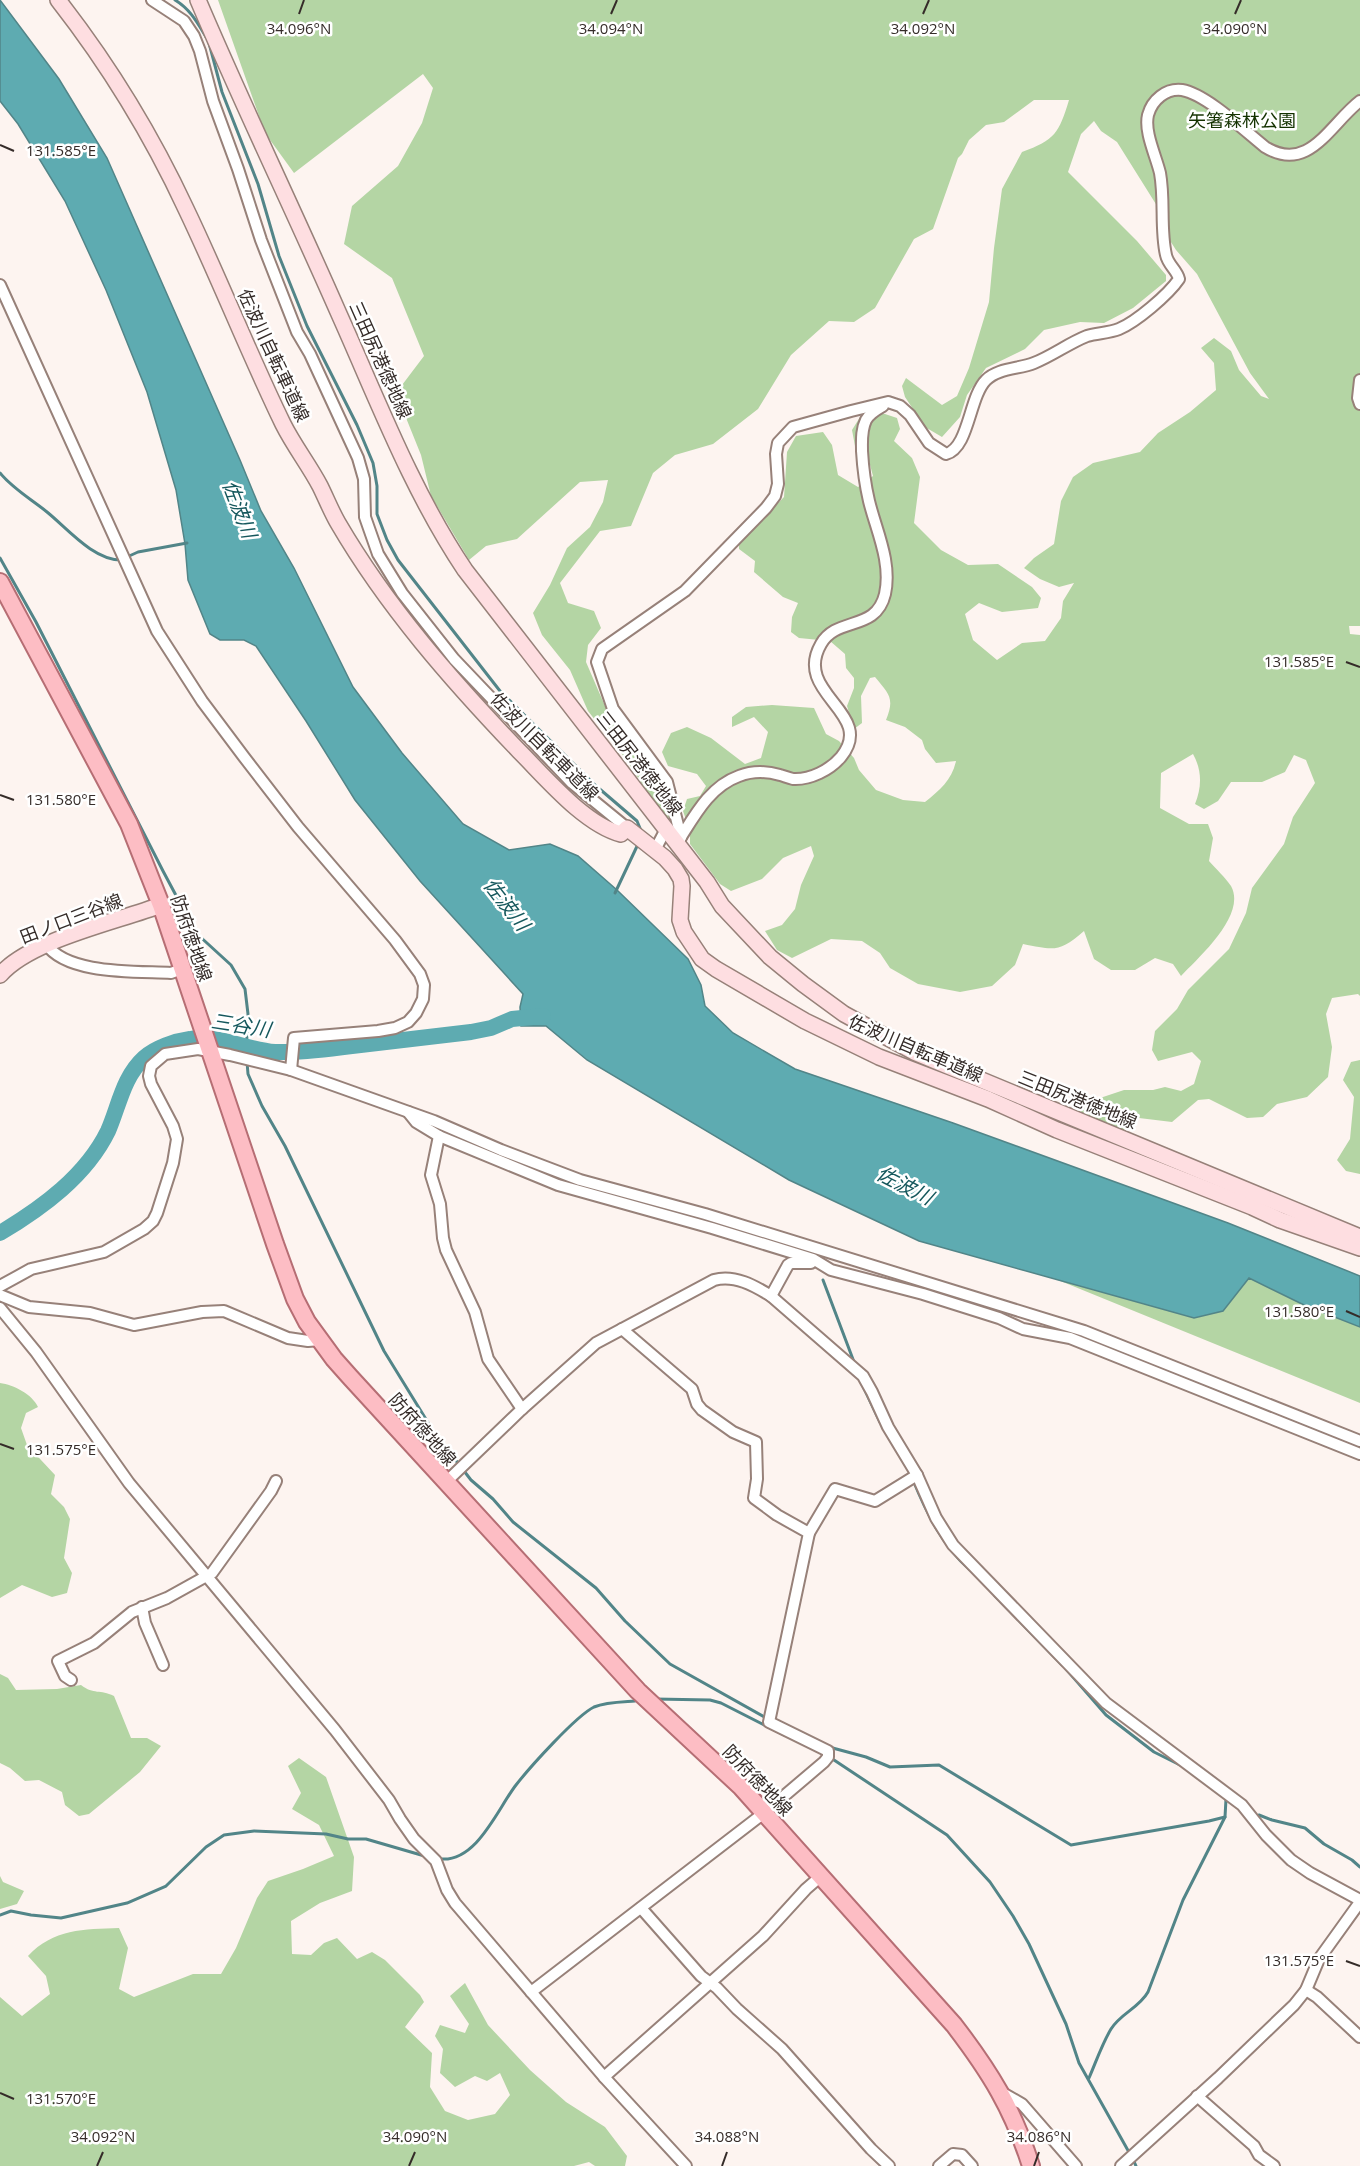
<svg xmlns="http://www.w3.org/2000/svg" width="1360" height="2166" viewBox="0 0 1360 2166" font-family="'Open Sans','Noto Sans JP',sans-serif">
<style>
.green{fill:#b4d5a4}
.water{fill:#5eabb1;stroke:#528588;stroke-width:1.5}
.lines{fill:none;stroke-linecap:round;stroke-linejoin:round}
.stream{stroke:#528588;stroke-width:3}
.river{stroke:#5eabb1;stroke-width:16}
.street-casing{stroke:#978179;stroke-width:14}
.secondary-casing{stroke:#978179;stroke-width:18}
.primary-casing{stroke:#b66e74;stroke-width:20}
.street{stroke:#fff;stroke-width:10}
.secondary{stroke:#fedee1;stroke-width:15}
.primary{stroke:#fdbdc4;stroke-width:16}
.ticks{fill:none;stroke:#352c29;stroke-width:2}
.labels{text-anchor:middle;dominant-baseline:central;stroke-width:5;stroke-linejoin:round;paint-order:stroke}
.park-label{font-size:18px;fill:#143200;stroke:#fff}
.street-label{font-size:18px;fill:#352c29;stroke:#fff}
.water-label{font-size:20px;font-style:italic;fill:#16585d;stroke:#fff}
.ticks-label{font-size:15px;text-anchor:middle;fill:#352c29;stroke:#fff;stroke-width:5;stroke-linejoin:round;paint-order:stroke}
</style>
<rect width="100%" height="100%" fill="#fdf4f0"/>
<g class="green">
<path d="M218,0H1360V626H1349L1350,634L1360,635V996L1358,994L1332,998L1326,1014L1332,1047L1328,1077L1307,1097L1277,1104L1263,1117L1247,1118L1209,1099L1198,1100L1172,1122L1139,1118L1123,1131L1076,1111L1081,1097L1097,1099L1124,1090H1153L1165,1087L1181,1091L1194,1084L1201,1061L1192,1052L1158,1061L1152,1050L1155,1031L1177,1009L1188,990L1229,949L1246,913L1252,888L1284,844L1293,817L1315,783L1306,760L1294,755L1285,772L1262,782H1231L1218,801L1204,809L1195,804C1202,787 1202,770 1193,754L1161,773L1160,808L1189,824H1208L1213,838L1209,861C1216,869 1225,877 1231,886C1247,915 1199,957 1181,976L1173,964L1155,958L1135,970H1111L1094,959L1084,931C1059,953 1054,950 1023,944L1015,965L992,986L960,992L918,984L890,968L880,953L862,941L831,939L792,958L777,950L765,931L782,925L795,909L801,885L814,856L811,846L783,858L762,879L731,891L720,884L690,844V831L683,811L687,799L700,796L706,786L697,774L668,766L662,752L671,733L687,727L711,738L745,764L761,758L768,732L754,717L732,727V717L746,707L772,705L814,708L826,734L839,741L854,758L859,770L876,790L903,800L925,802C940,790 952,780 956,761L936,763L925,749L922,740L905,727L886,720C895,698 889,694 875,677L870,678L861,696L862,723L854,729L847,706L854,688V678L846,668L845,654L830,641L799,638L791,632L792,617L798,603L783,597L754,572L755,561L739,549V544L784,497L787,452L796,436L823,432L832,445L838,475L858,487L873,476L869,461L855,446L852,430L862,414H885L897,418L900,429L894,441L912,458L920,477L914,523L941,550L968,565L998,564L1032,587L1041,598L1038,608L1002,612L979,603L965,614L973,640L997,660L1022,643L1045,641L1061,618L1063,601L1074,583L1059,587L1040,579L1024,568L1034,558L1054,544L1061,501L1073,477L1093,463L1140,452L1158,433L1190,412L1216,390L1214,363L1201,348L1214,338L1231,351L1239,370L1261,396L1269,399L1250,373L1197,274L1176,250L1169,239L1164,217L1117,142L1101,131L1094,121L1081,134L1068,172L1137,241L1166,275V281L1133,308L1104,323L1080,322L1044,330L1025,349L986,368L967,395L960,417L942,437L925,427L905,397L902,386L906,378L942,405L957,396L969,368L989,302L994,248L1002,189L1022,152C1055,140 1059,133 1069,100H1034L1004,122L986,125L969,140L962,154L958,158L933,229L914,239L875,308L854,322L829,321L791,355L758,409L713,444L675,455L653,473L631,526L600,531L560,583L568,603L594,611L601,628L588,645L586,662L608,713L657,773L674,818L666,820L625,758L588,711L570,670L542,635L533,613L550,585L567,548L590,527L603,502L608,480L580,482L517,539L486,546L469,560L431,496L421,455L396,393L424,356L392,278L344,244L352,206L398,166L422,123L433,88L423,74L294,173L265,133Z"/>
<polygon points="1360,1060 1360,1174 1346,1171 1337,1160 1350,1139 1354,1097 1343,1080 1351,1062"/>
<polygon points="1249,1278 1304,1305 1360,1327 1360,1403 1058,1280 1194,1318 1223,1311"/>
<path d="M0,1383C14,1385 32,1394 38,1407L26,1413L21,1428L27,1445L55,1475L51,1494L64,1507L70,1519L64,1558L72,1573L67,1593L52,1597L22,1585L0,1598Z"/>
<path d="M0,1674L8,1678L16,1690L57,1689L81,1685C94,1695 100,1689 114,1696L131,1738H147L161,1746L140,1772L89,1814L79,1816L65,1805L62,1792L39,1780L25,1781L10,1768L0,1763Z"/>
<path d="M299,1758L326,1777L354,1857L352,1891L320,1903L291,1921L292,1954L311,1955L324,1943L337,1938L357,1959L372,1952L385,1960L420,1995L424,2002L405,2027L432,2053L430,2087L445,2111L468,2120L495,2114L510,2095L500,2073L487,2081L475,2076L455,2087L440,2073L443,2049L435,2036L440,2025L465,2033L469,2024L450,1996L465,1983L488,2025L530,2070L566,2102L605,2127L627,2156L625,2166H595L589,2162L574,2166H0V1997L22,2016L50,1994L46,1976L28,1956C53,1929 84,1929 119,1928L128,1948L119,1989L134,1997L193,1974H221L236,1948L257,1898L268,1881L303,1869L334,1856L319,1825L292,1809L301,1793L288,1766Z"/>
<polygon points="0,1876 3,1882 24,1891 17,1904 0,1909"/>
</g>
<polygon class="water" points="0,0 59,79 107,158 240,460 261,511 294,568 353,687 402,753 463,824 509,850 550,844 578,856 617,890 688,959 701,985 705,1006 733,1033 795,1069 953,1123 1228,1223 1360,1276 1360,1327 1304,1305 1249,1278 1223,1311 1194,1318 919,1241 789,1180 587,1060 546,1026 521,1026 520,1007 523,994 420,881 355,800 306,721 256,646 244,640 220,640 210,634 188,580 185,544 176,490 147,392 106,290 65,201 18,124 0,101"/>
<g class="lines">
<g class="stream">
<path d="M175,0C190,9 197,22 206,37"/>
<polyline points="209,43 222,92 258,184 279,256 307,326 357,425 373,463 377,486 377,514 387,540 398,560 500,691 595,785 637,821 642,833"/>
<path d="M0,473C13,489 31,499 47,512C67,528 93,560 121,560"/>
<polyline points="127,557 138,552 187,543"/>
<polyline points="0,558 36,622 163,871 196,933 231,965 245,989 248,1014 246,1056"/>
<polyline points="615,893 639,842"/>
<polyline points="247,1062 248,1074 262,1106 285,1146 384,1351 432,1429 454,1458 471,1480 493,1499 513,1522 596,1588 625,1621 670,1664 768,1719"/>
<polyline points="823,1280 854,1362"/>
<polyline points="861,1382 880,1422"/>
<path d="M913,1480C927,1514 942,1545 970,1570"/>
<polyline points="995,1596 1062,1665"/>
<polyline points="1066,1669 1106,1715 1154,1752 1182,1766"/>
<polyline points="655,1699 710,1700 721,1703 784,1735"/>
<polyline points="829,1747 866,1757 890,1767 939,1765 1071,1845 1209,1821 1225,1817"/>
<polyline points="831,1758 947,1835 990,1882 1013,1916 1029,1944 1066,2024 1079,2063 1130,2154"/>
<polyline points="1259,1815 1272,1820 1305,1828 1324,1844 1352,1860 1360,1867"/>
<path d="M441,1859C477,1862 498,1808 516,1785C530,1767 576,1716 594,1707C606,1702 621,1702 635,1701"/>
<polyline points="0,1915 11,1911 31,1915 61,1918 127,1903 166,1886 206,1847 224,1835 254,1831 326,1834 348,1839 366,1839 428,1857"/>
<path d="M1089,2078C1096,2062 1102,2044 1111,2029C1121,2013 1139,2008 1148,1992L1183,1900L1225,1817L1226,1799"/>
<polyline points="1133,2159 1136,2166"/>
</g>
<path class="river" d="M0,1233C42,1208 86,1176 108,1131C119,1106 123,1077 144,1058C155,1048 175,1041 190,1039C217,1034 247,1050 275,1052C300,1053 327,1049 352,1046C392,1041 431,1037 471,1032L491,1028L512,1019L543,1016"/>
<g class="street-casing">
<g id="street">
<polyline points="152,0 184,21 194,36 200,51 213,101 238,169 261,240 297,332 310,354 358,458 364,479 365,517 378,554 402,593 454,659 572,783 627,828"/>
<polyline points="0,285 157,631 202,701 244,757 298,827 395,940 420,974 424,985 423,999 416,1013 408,1022 395,1028 378,1031 294,1038 291,1070"/>
<polyline points="1360,380 1358,398 1360,404"/>
<path d="M681,837C696,813 711,786 739,776C752,771 766,771 780,775C784,776 788,778 793,779C810,780 830,770 841,757C877,713 792,694 821,644C837,616 876,632 885,594C892,562 876,530 869,501C865,484 863,468 862,451C862,441 861,430 866,420C870,413 876,410 883,406"/>
<path d="M678,844L681,837L667,782L613,709L597,662L602,649L685,591L766,508L775,496L778,484L776,454L778,443L793,427L851,411L888,402L900,406L910,415L929,443L946,454C969,448 969,397 986,380C998,368 1019,369 1034,363C1052,356 1069,343 1087,336C1097,333 1109,333 1119,329C1136,322 1168,295 1179,279C1177,270 1168,265 1166,255C1160,229 1165,200 1160,173C1156,156 1144,132 1148,115C1152,100 1166,88 1182,90C1206,94 1245,131 1265,147C1309,174 1330,124 1360,101"/>
<polyline points="655,850 666,829"/>
<path d="M46,944C67,975 137,971 171,973L182,969"/>
<polyline points="408,1112 416,1122 439,1136 558,1185 712,1228 813,1259 831,1270 923,1294 999,1318 1023,1329 1070,1338 1360,1454"/>
<polyline points="439,1136 431,1175 440,1204 443,1238 446,1250 475,1312 488,1359 522,1409"/>
<polyline points="0,1286 31,1269 104,1252 144,1229 153,1221 157,1213 173,1163 177,1139 173,1126 151,1084 149,1076 151,1066 165,1054 198,1049 230,1055 291,1070 434,1121 501,1150 580,1180 705,1214 1084,1331 1360,1441"/>
<polyline points="0,1295 29,1307 90,1313 134,1325 202,1312 224,1311 288,1338 308,1341 320,1340"/>
<polyline points="771,1296 788,1265 791,1263 811,1263"/>
<polyline points="0,1308 36,1352 129,1483 335,1730 389,1800 400,1819 414,1839 436,1861 447,1890 455,1903 604,2077 686,2166"/>
<path d="M446,1482L522,1409L596,1343L714,1280C734,1274 755,1286 771,1296L863,1376L872,1392L888,1427L917,1475L936,1518L953,1545L1106,1703L1242,1805L1266,1835L1291,1860L1310,1873L1360,1900"/>
<polyline points="809,1533 835,1489 875,1501 917,1475"/>
<polyline points="142,1607 145,1623 163,1665"/>
<polyline points="71,1680 65,1676 58,1661 94,1643 132,1612 167,1598 212,1573 271,1491 276,1481"/>
<polyline points="641,1908 701,1976 717,1988 737,2009 782,2049 871,2149 889,2166"/>
<polyline points="1306,1990 1317,1997 1360,2037"/>
<polyline points="531,1992 764,1813 824,1762 828,1757 828,1751 769,1722 809,1533 777,1515 754,1498 757,1479 756,1442 733,1432 702,1410 697,1404 692,1389 622,1329"/>
<polyline points="604,2077 763,1936 806,1889 821,1876"/>
<polyline points="1001,2092 1022,2104 1076,2166"/>
<polyline points="1197,2096 1254,2146 1259,2155 1274,2166"/>
<polyline points="939,2166 953,2154 962,2155 972,2166"/>
<polyline points="1121,2166 1218,2078 1294,2005 1306,1990 1319,1959 1360,1902"/>
</g>
</g>
<g class="secondary-casing">
<g id="secondary">
<path d="M58,0C108,64 152,136 186,209C220,280 249,354 283,424C294,446 309,465 320,486C326,498 331,511 338,523C387,607 452,681 519,751C546,778 584,824 621,834L627,828L665,858L675,869L681,879L682,886L680,920L684,932L702,959L716,969L805,1021L879,1057L988,1099L1057,1130L1252,1207L1280,1220L1360,1248"/>
<path d="M198,0C243,106 293,209 339,314C378,401 412,491 465,570L707,882L722,906L770,957L803,984L844,1014L914,1052L1360,1237"/>
<path d="M0,975C30,940 116,922 161,905"/>
</g>
</g>
<g class="primary-casing">
<path id="primary" d="M0,582L129,824L161,905L275,1244L295,1299L307,1322L334,1359L350,1377L638,1691L741,1787L954,2025C990,2072 1013,2109 1031,2166"/>
</g>
<use href="#street" class="street"/>
<use href="#secondary" class="secondary"/>
<use href="#primary" class="primary"/>
</g>
<path class="ticks" d="M299,14L304,0M611,14L617,0M923,14L929,0M1235,14L1241,0M0,145L14,151M1346,662L1360,667M0,795L14,800M1346,1311L1360,1317M0,1444L14,1449M1346,1961L1360,1966M0,2093L14,2099M97,2166L103,2152M409,2166L415,2152M722,2166L727,2152M1034,2166L1039,2152"/>
<g class="labels">
<g class="park-label">
<text x="1242" y="120">矢箸森林公園</text>
</g>
<g class="street-label">
<text transform="translate(274 355) rotate(65)">佐波川自転車道線</text>
<text transform="translate(381 360) rotate(66)">三田尻港徳地線</text>
<text transform="translate(545 746) rotate(45)">佐波川自転車道線</text>
<text transform="translate(640 763) rotate(52)">三田尻港徳地線</text>
<text transform="translate(71 918) rotate(-21)">田ノ口三谷線</text>
<text transform="translate(192 938) rotate(71)">防府徳地線</text>
<text transform="translate(916 1048) rotate(23)">佐波川自転車道線</text>
<text transform="translate(1078 1099) rotate(22)">三田尻港徳地線</text>
<text transform="translate(423 1429) rotate(48)">防府徳地線</text>
<text transform="translate(758 1780) rotate(46)">防府徳地線</text>
</g>
<g class="water-label">
<text transform="translate(240 509) rotate(69)">佐波川</text>
<text transform="translate(507 904) rotate(52)">佐波川</text>
<text transform="translate(241 1025) rotate(9)">三谷川</text>
<text transform="translate(905 1185) rotate(27)">佐波川</text>
</g>
</g>
<g class="ticks-label">
<text x="299" y="34">34.096°N</text>
<text x="611" y="34">34.094°N</text>
<text x="923" y="34">34.092°N</text>
<text x="1235" y="34">34.090°N</text>
<text x="61" y="156">131.585°E</text>
<text x="1299" y="667">131.585°E</text>
<text x="61" y="805">131.580°E</text>
<text x="1299" y="1317">131.580°E</text>
<text x="61" y="1455">131.575°E</text>
<text x="1299" y="1966">131.575°E</text>
<text x="61" y="2104">131.570°E</text>
<text x="103" y="2142">34.092°N</text>
<text x="415" y="2142">34.090°N</text>
<text x="727" y="2142">34.088°N</text>
<text x="1039" y="2142">34.086°N</text>
</g>
</svg>
